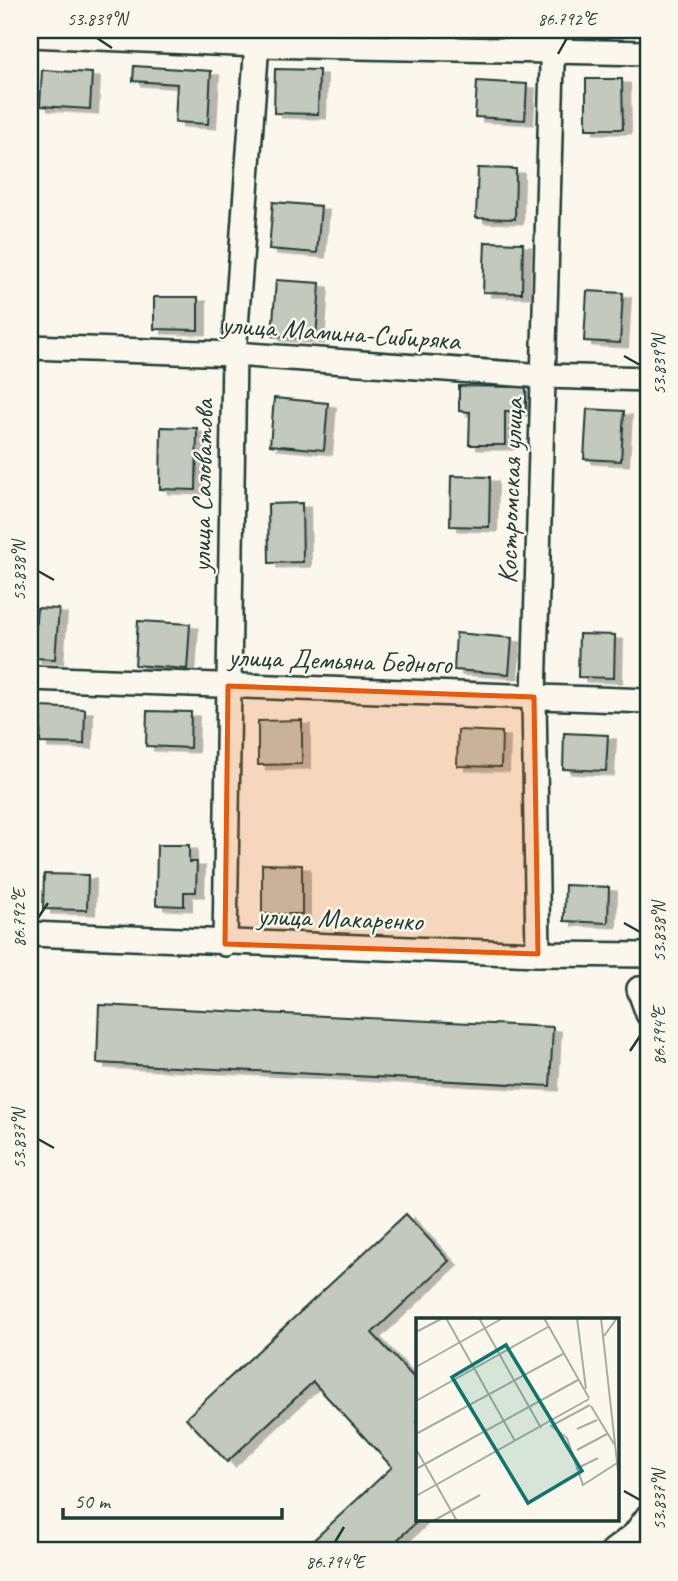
<svg xmlns="http://www.w3.org/2000/svg" width="678" height="1581" viewBox="0 0 678 1581" font-family="Caveat,sans-serif">
<style>
.building{fill:#c4c9be;stroke:#1f3d34;stroke-width:2;filter:url(#shadow)}
.lines{fill:none;stroke-linecap:round;stroke-linejoin:round}
.street-casing{stroke:#1f3d34;stroke-width:28}
.street{stroke:#fbf7ec;stroke-width:23}
.marked{fill:#e8590c;fill-opacity:0.2;stroke:#e8590c;stroke-width:5;stroke-linejoin:round}
.ticks{fill:none;stroke:#1f3d34;stroke-width:2.5}
.labels{text-anchor:middle;dominant-baseline:central;stroke-width:5;stroke-linejoin:round;paint-order:stroke}
.street-label{font-size:28px;fill:#1f3d34;stroke:#fbf7ec}
.inset-road{fill:none;stroke:#a3ada2;stroke-width:2}
.view{fill:#0f766e;fill-opacity:0.15;stroke:#0f766e;stroke-width:3.5}
.inset-edge{fill:none;stroke:#1f3d34;stroke-width:3.5}
.neatline{fill:none;stroke:#1f3d34;stroke-width:2.5}
.ticks-label{font-size:18px;text-anchor:middle;fill:#1f3d34}
</style>
<defs>
<filter id="shadow"><feDropShadow dx="8" dy="4.5" stdDeviation="0" flood-color="#0004"/></filter>
</defs>
<rect width="100%" height="100%" fill="#fbf7ec"/>
<filter id="ink" filterUnits="userSpaceOnUse"><feTurbulence type="fractalNoise" baseFrequency=".0143" numOctaves="2"/><feDisplacementMap in="SourceGraphic" scale="14" xChannelSelector="R" yChannelSelector="G"/><feConvolveMatrix kernelMatrix="1 2 1 2 8 2 1 2 1" color-interpolation-filters="sRGB"/></filter>
<g filter="url(#ink)">
<g class="building">
<polygon points="134,66 211,71 208,124 175,122 177,84 133,81"/>
<polygon points="275,69 319,70 318,114 274,113"/>
<polygon points="42,70 92,73 90,109 40,106"/>
<polygon points="586,79 622,79 623,129 586,129"/>
<polygon points="477,81 527,84 525,120 475,117"/>
<polygon points="478,168 516,169 515,219 476,218"/>
<polygon points="273,202 321,206 317,253 269,249"/>
<polygon points="485,242 523,243 522,293 483,292"/>
<polygon points="276,280 320,283 316,339 272,336"/>
<polygon points="587,291 623,293 620,343 584,341"/>
<polygon points="154,297 198,297 198,330 154,329"/>
<polygon points="459,386 526,387 526,411 505,411 505,445 469,445 470,412 459,411"/>
<polygon points="274,398 328,403 324,450 270,445"/>
<polygon points="587,409 624,411 621,461 584,459"/>
<polygon points="161,427 197,428 196,490 160,489"/>
<polygon points="451,476 490,477 489,527 450,526"/>
<polygon points="302,503 303,562 269,563 268,504"/>
<polygon points="37,608 59,609 55,659 33,658"/>
<polygon points="138,621 190,624 187,669 135,665"/>
<polygon points="456,633 512,638 509,674 454,670"/>
<polygon points="579,634 615,635 614,678 578,677"/>
<polygon points="41,707 85,709 84,744 40,743"/>
<polygon points="147,711 191,712 190,748 146,746"/>
<polygon points="302,720 302,764 258,765 258,721"/>
<polygon points="458,730 502,732 501,767 457,766"/>
<polygon points="564,733 608,735 606,771 563,769"/>
<polygon points="157,845 189,845 189,862 197,862 196,892 184,892 184,906 156,905"/>
<polygon points="262,864 302,865 302,914 262,914"/>
<polygon points="44,874 88,875 87,910 43,909"/>
<polygon points="565,885 609,887 608,923 564,921"/>
<polygon points="99,1005 553,1027 550,1086 97,1063"/>
<polygon points="406,1214 449,1261 372,1333 417,1381 419,1520 385,1551 308,1551 305,1548 392,1467 313,1382 227,1462 186,1418"/>
</g>
<g class="lines">
<g class="street-casing">
<g id="street">
<polyline points="30,35 258,45 648,53"/>
<polyline points="30,347 234,354 544,376 648,379"/>
<polyline points="30,678 648,701"/>
<polyline points="30,934 538,954 648,955"/>
<polyline points="225,944 234,354 258,30"/>
<polyline points="538,954 534,697 553,30"/>
<polyline points="648,989 639,989 648,1014"/>
<polyline points="613,1551 634,1535 648,1516"/>
</g>
</g>
<use href="#street" class="street"/>
</g>
</g>
<path class="marked" d="M228,686L534,697L538,954L225,944Z"/>
<path class="ticks" d="M97,38L112,48M558,54L567,38M624,356L640,365M38,571L54,580M38,918L48,903M624,923L640,932M630,1051L640,1036M38,1139L54,1148M624,1491L640,1500M335,1542L344,1527"/>
<g class="labels">
<g class="street-label">
<text transform="translate(341 332) rotate(4)">улица Мамина-Сибиряка</text>
<text transform="translate(202 486) rotate(-89)">улица Саловатова</text>
<text transform="translate(510 491) rotate(-88)">Костромская улица</text>
<text transform="translate(340 660) rotate(2)">улица Демьяна Бедного</text>
<text transform="translate(340 918) rotate(2)">улица Макаренко</text>
</g>
</g>
<g transform="translate(416 1318)">
<rect width="203" height="203" fill="#fbf7ec"/>
<path class="inset-road" d="M30,0L99,123M63,0L125,110M128,0L173,80M161,0L170,71M185,0L203,162M0,14L27,0M188,18L201,0M0,49L87,0M0,83L132,9M174,87L135,108L151,120L167,167L201,145M175,88L198,126M161,111L181,102M0,116L147,36M0,131L41,203M161,132L191,116M0,151L162,62M160,151L182,140M0,178L173,81M17,203L64,177"/>
<path class="view" d="M90,27L166,153L112,185L36,59Z"/>
<rect width="203" height="203" class="inset-edge"/>
</g>
<rect width="678" height="1581" fill="none" stroke="#fbf7ec" stroke-width="77"/>
<path d="M63 1508v10h219v-10" fill="none" stroke="#1f3d34" stroke-width="3.5"/>
<text x="74" y="1508" font-size="21" fill="#1f3d34" stroke="#fbf7ec" stroke-width="5" paint-order="stroke">50 m</text>
<rect x="38" y="38" width="602" height="1504" class="neatline"/>
<g class="ticks-label">
<text x="97" y="25">53.839°N</text>
<text x="567" y="25">86.792°E</text>
<text transform="translate(659 365) rotate(-90)" y="6">53.839°N</text>
<text transform="translate(19 571) rotate(-90)" y="6">53.838°N</text>
<text transform="translate(19 918) rotate(-90)" y="6">86.792°E</text>
<text transform="translate(659 932) rotate(-90)" y="6">53.838°N</text>
<text transform="translate(659 1036) rotate(-90)" y="6">86.794°E</text>
<text transform="translate(19 1139) rotate(-90)" y="6">53.837°N</text>
<text transform="translate(659 1500) rotate(-90)" y="6">53.837°N</text>
<text x="335" y="1568">86.794°E</text>
</g>
</svg>
